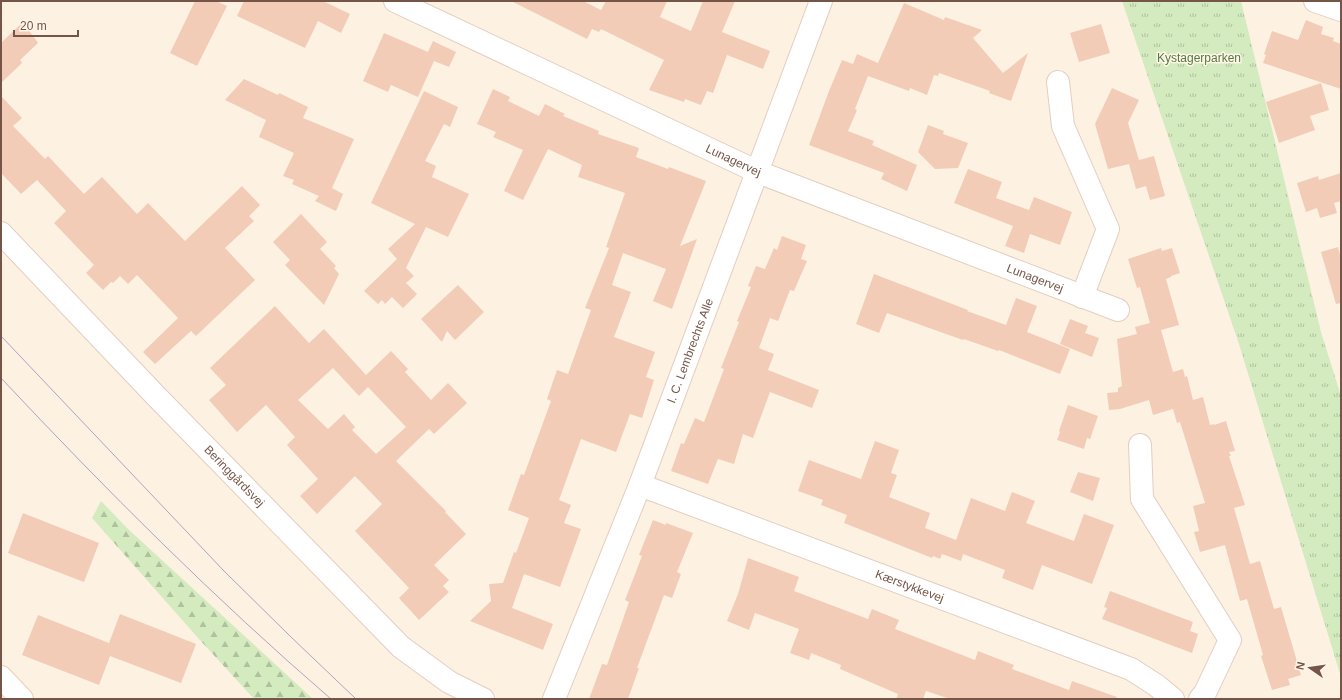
<svg xmlns="http://www.w3.org/2000/svg" width="1342" height="700" viewBox="0 0 1342 700" font-family="Helvetica,sans-serif">
<style>
.grass{fill:url(#grass-tufts)}
.forest{fill:url(#forest-firs)}
.building{fill:#f3ccb8;fill-rule:evenodd}
.lines{fill:none;stroke-linecap:round;stroke-linejoin:round}
.street-casing{stroke:#e3cec0;stroke-width:24}
.secondary-casing{stroke:#e9cfbc;stroke-width:24}
.street{stroke:#fff;stroke-width:22}
.secondary{stroke:#fff;stroke-width:22}
.tram{stroke:#b3a0c6;stroke-width:1}
.labels{text-anchor:middle;dominant-baseline:central;stroke-width:3;stroke-linejoin:round;paint-order:stroke}
.park-label{font-size:12px;fill:#547b3f;stroke:#fff5e8}
.street-label{font-size:12px;fill:#755547;stroke:#fff5e8}
</style>
<defs>
<pattern id="grass-tufts" width="24" height="20" patternUnits="userSpaceOnUse"><rect width="24" height="20" fill="#d3ebbf"/><path d="M3 7l-1-3M5 7V3M7 7l1-3M15 17l-1-3M17 17v-4M19 17l1-3" fill="none" stroke="#b0c19d"/></pattern>
<pattern id="forest-firs" width="22" height="20" patternUnits="userSpaceOnUse"><rect width="22" height="20" fill="#d3ebbf"/><path d="M5 1l3.5 6h-7zM16 11l3.5 6h-7z" fill="#b0c19d"/></pattern>
</defs>
<rect width="100%" height="100%" fill="#fdf1e1"/>
<polygon class="grass" points="1122,1 1241,1 1321,332 1341,396 1341,677 1238,341"/>
<polygon class="forest" points="101,501 128,529 313,699 254,699 199,639 92,518"/>
<g class="building">
<polygon points="195,1 216,1 227,6 197,66 170,53"/>
<polygon points="244,1 323,1 350,14 341,33 318,21 305,48 237,16"/>
<polygon points="511,1 583,1 601,10 606,1 667,1 660,17 691,31 703,1 735,1 722,32 770,51 763,69 727,55 713,93 707,91 701,105 685,99 684,102 649,90 664,60 601,29 599,32 592,29 587,39"/>
<polygon points="904,3 944,20 945,17 982,30 973,38 1003,73 1028,53 1011,101 989,93 990,91 939,73 938,76 934,75 927,95 910,88 909,91 868,76 855,109 857,110 848,131 874,141 872,145 917,165 907,191 881,179 884,173 809,145 829,91 842,60 853,64 857,54 878,63"/>
<polygon points="1306,20 1323,27 1321,34 1334,38 1333,41 1341,44 1341,89 1263,63 1266,55 1264,54 1272,31 1298,40"/>
<polygon points="23,22 38,43 20,60 22,63 1,83 1,41 2,42"/>
<polygon points="1101,24 1110,53 1079,62 1070,33"/>
<polygon points="384,33 428,52 433,41 456,52 449,67 434,61 418,97 391,85 388,92 363,81"/>
<polygon points="244,79 278,95 279,93 308,107 303,118 354,139 332,188 343,194 336,211 315,201 319,196 292,184 294,180 283,176 294,153 259,137 266,120 225,100"/>
<polygon points="1321,83 1329,110 1310,116 1315,130 1279,143 1266,102"/>
<polygon points="1112,88 1139,100 1128,123 1139,160 1154,156 1165,196 1150,200 1146,186 1136,189 1129,164 1108,169 1095,124"/>
<polygon points="493,89 510,97 508,101 539,116 545,104 565,114 563,116 599,131 598,134 639,148 636,157 668,169 669,167 706,181 680,246 697,239 672,309 653,301 666,269 623,253 612,285 631,292 614,337 655,352 646,377 654,380 642,418 630,414 616,452 581,439 559,500 571,505 564,523 581,529 560,587 524,574 512,608 553,624 543,650 470,621 491,601 489,584 503,583 514,552 516,553 529,518 508,510 521,474 524,475 551,401 547,399 557,370 568,374 591,310 585,308 609,248 606,247 625,193 578,177 582,165 548,149 523,200 504,191 523,150 493,137 496,132 477,124"/>
<polygon points="424,91 458,107 450,127 444,124 425,161 436,166 432,177 469,194 448,237 426,227 406,268 414,276 406,283 417,294 403,308 392,297 385,304 382,300 378,304 364,291 397,259 388,249 415,224 371,203"/>
<polygon points="1,96 22,118 13,126 45,159 48,156 84,194 102,177 137,214 148,203 185,241 242,186 260,205 249,216 254,221 225,248 255,280 196,336 191,331 155,364 143,352 178,318 137,275 128,284 120,276 113,283 111,282 103,290 86,273 94,265 54,223 66,211 37,180 21,194 1,173"/>
<polygon points="928,125 944,131 943,134 968,143 958,168 935,169 918,152"/>
<polygon points="968,169 1002,182 996,198 1029,210 1034,197 1072,212 1060,245 1030,234 1024,253 1005,246 1013,226 954,203"/>
<polygon points="1341,173 1341,201 1334,203 1337,213 1320,218 1317,208 1306,212 1297,183 1318,176 1319,180"/>
<polygon points="301,214 327,242 320,249 336,266 334,268 339,274 324,305 285,265 290,260 273,242"/>
<polygon points="782,236 806,245 801,259 807,261 794,291 790,290 778,321 770,318 759,348 774,354 768,370 819,390 812,408 770,392 753,438 743,434 734,464 718,459 708,484 671,471 681,443 684,444 695,418 704,422 724,369 721,368 739,322 737,321 751,287 748,286 756,266 765,269 774,248 777,250"/>
<polygon points="1338,247 1341,259 1341,303 1336,304 1321,252"/>
<polygon points="1161,248 1162,251 1172,248 1180,273 1171,276 1171,277 1166,279 1179,325 1161,330 1173,372 1183,369 1185,377 1187,376 1193,400 1203,397 1210,425 1214,424 1214,425 1226,421 1235,451 1229,452 1231,456 1229,456 1245,505 1234,508 1250,564 1260,561 1274,609 1281,607 1301,675 1288,679 1290,685 1272,690 1261,656 1263,655 1247,599 1240,601 1225,545 1200,552 1194,532 1199,531 1193,506 1205,503 1180,422 1177,423 1173,409 1153,415 1149,400 1120,409 1109,410 1107,393 1118,392 1118,388 1122,386 1117,339 1137,334 1135,327 1150,323 1140,287 1137,288 1128,259"/>
<polygon points="874,274 968,310 967,311 1006,325 1016,298 1037,306 1027,332 1070,349 1060,374 999,350 998,351 964,339 963,340 887,313 879,333 856,324"/>
<polygon points="458,285 484,312 455,340 447,331 442,342 421,319"/>
<path d="M275,306L309,343L324,329L366,375L391,351L408,369L405,372L431,400L448,383L467,403L434,434L429,429L396,461L446,511L445,512L466,534L434,565L449,580L443,586L449,592L419,620L399,598L409,588L355,531L382,504L355,476L317,514L300,496L318,479L287,445L295,437L266,405L237,432L209,400L226,385L210,368ZM333,368L359,396L368,387L406,427L376,454L352,430L355,427L344,414L328,429L298,400Z"/>
<polygon points="1070,319 1088,326 1085,333 1099,338 1092,357 1060,344"/>
<polygon points="1068,405 1098,416 1090,439 1087,438 1084,449 1057,440 1060,432 1059,431"/>
<polygon points="875,441 899,450 891,473 897,475 889,497 930,513 925,528 956,540 971,498 1005,511 1012,492 1035,501 1026,523 1074,541 1084,514 1114,525 1092,584 1042,565 1033,590 1002,578 1005,570 963,554 961,561 942,554 940,559 933,556 932,558 844,523 847,515 821,505 823,500 798,491 809,460 861,479"/>
<polygon points="1078,472 1100,478 1093,501 1070,492"/>
<polygon points="23,513 99,543 84,582 8,553"/>
<polygon points="653,520 666,525 666,523 693,533 677,572 681,574 672,598 664,595 637,668 639,668 628,699 589,699 602,664 607,665 629,602 625,600 642,556 639,555"/>
<polygon points="748,558 799,577 794,591 868,619 872,609 899,620 895,629 975,660 978,651 1014,665 1012,669 1069,690 1072,681 1117,697 1117,699 950,699 926,691 923,699 896,699 898,694 840,669 841,665 811,653 809,660 790,653 799,629 755,613 749,630 727,621 738,594"/>
<polygon points="1110,591 1193,622 1190,631 1198,634 1192,653 1102,619 1107,608 1104,607"/>
<polygon points="120,614 196,644 181,683 110,656 99,685 22,655 38,615 109,643"/>
</g>
<g class="lines">
<g class="street-casing">
<g id="street">
<path id="s1" d="M395,1L758,172L1118,310"/>
<polyline points="1315,1 1341,10"/>
<polyline points="1058,82 1063,126 1108,229 1082,297"/>
<path id="s2" d="M1,233L156,396L401,647L449,682L483,699"/>
<polyline points="1140,445 1142,499 1230,640 1205,693 1200,699"/>
<path id="s3" d="M640,485L1131,669L1156,685L1173,699"/>
<path id="s4" d="M554,699L640,485L821,1"/>
</g>
</g>
<g class="secondary-casing">
<polyline id="secondary" points="1,677 22,699"/>
</g>
<use href="#street" class="street"/>
<use href="#secondary" class="secondary"/>
<g class="tram">
<polyline points="1,336 224,571 291,637 356,699"/>
<path d="M1,378C106,490 215,599 331,699"/>
</g>
</g>
<g class="labels">
<g class="park-label">
<text x="1199" y="58">Kystagerparken</text>
</g>
<g class="street-label">
<text stroke="none"><textPath href="#s1" startOffset="374">Lunagervej</textPath></text>
<text stroke="none"><textPath href="#s1" startOffset="698">Lunagervej</textPath></text>
<text stroke="none"><textPath href="#s4" startOffset="374">I. C. Lembrechts Alle</textPath></text>
<text stroke="none"><textPath href="#s2" startOffset="337">Beringgårdsvej</textPath></text>
<text stroke="none"><textPath href="#s3" startOffset="288">Kærstykkevej</textPath></text>
</g>
</g>
<rect width="1342" height="700" fill="none" stroke="#755547" stroke-width="4"/>
<g transform="translate(1310 668) rotate(283)" stroke="#fff5e8" stroke-width="3" paint-order="stroke">
<path d="M0-3L7 15L0 10L-7 15Z" fill="#755547"/>
<text y="-6" font-size="11" font-weight="bold" text-anchor="middle" fill="#755547">N</text>
</g>
<path d="M14 30v6h64v-6" fill="none" stroke="#755547" stroke-width="2"/>
<text x="20" y="30" font-size="12" fill="#755547" stroke="#fff5e8" stroke-width="3" paint-order="stroke">20 m</text>
</svg>
